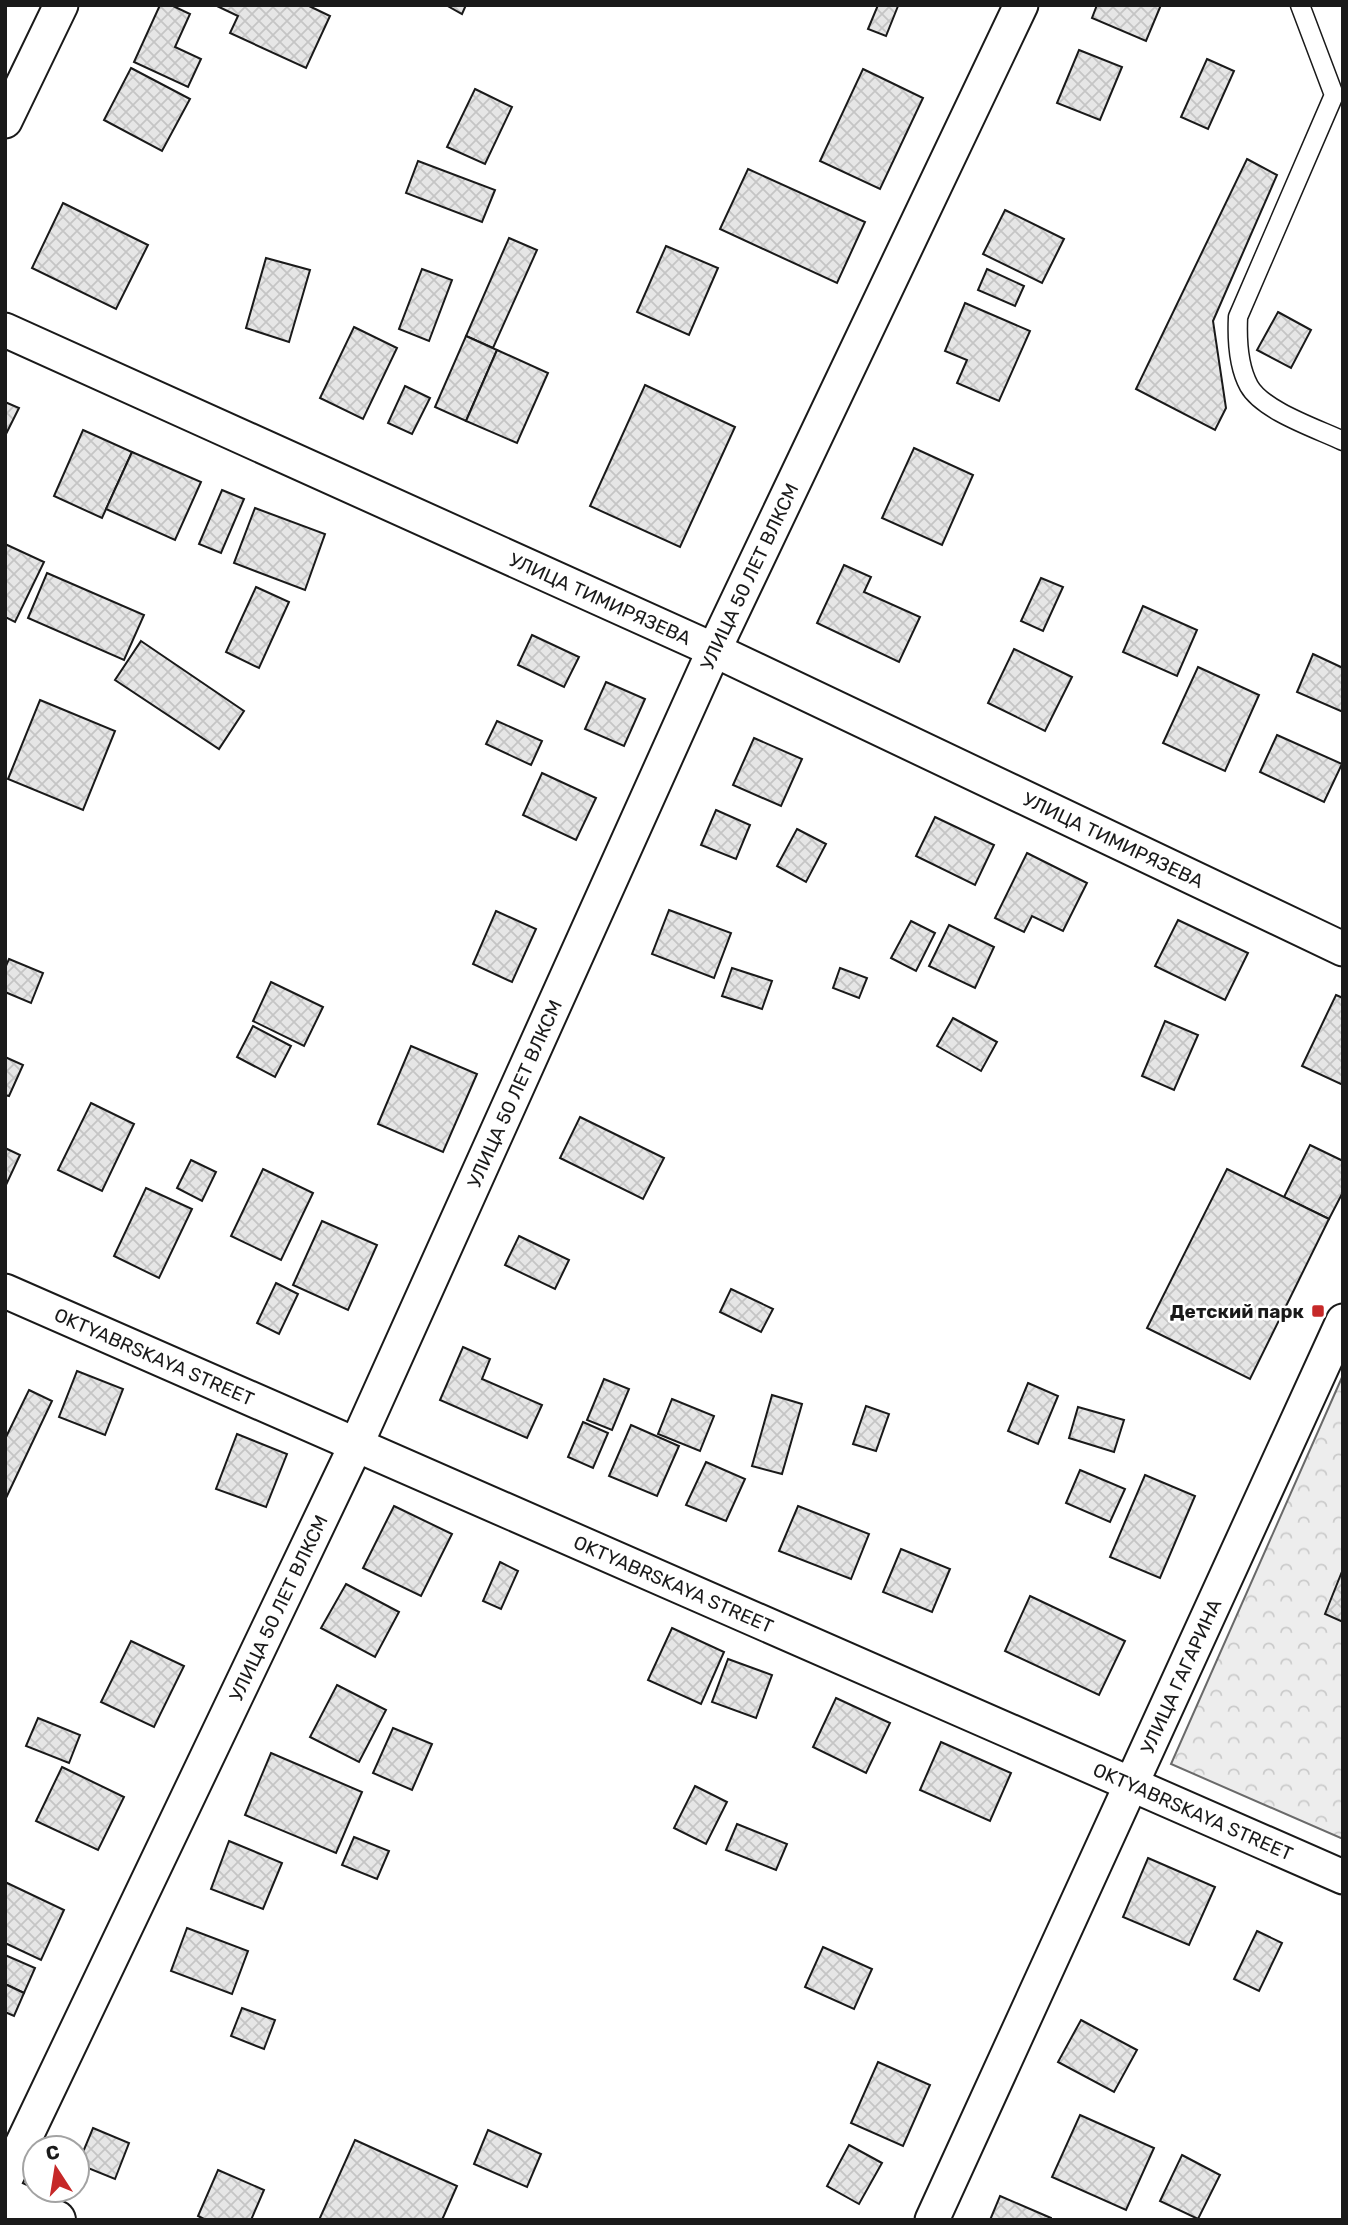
<svg xmlns="http://www.w3.org/2000/svg" width="1348" height="2225" viewBox="0 0 1348 2225" font-family="Rubik,sans-serif">
<style>
.park{fill:url(#park-crowns);stroke:#6a6a6a;stroke-width:2}
.building{fill:url(#building-cross-hatch);stroke:#1a1a1a;stroke-width:2}
.lines{fill:none;stroke-linecap:round;stroke-linejoin:round}
.lane-casing{stroke:#1a1a1a;stroke-width:21}
.street-casing{stroke:#1a1a1a;stroke-width:37}
.secondary-casing{stroke:#1a1a1a;stroke-width:42}
.lane{stroke:#fff;stroke-width:18}
.street{stroke:#fff;stroke-width:33}
.secondary{stroke:#fff;stroke-width:38}
.poi-dot{fill:#c62828;stroke:#fff;stroke-width:2.5}
.labels{text-anchor:middle;dominant-baseline:central;stroke-width:5;stroke-linejoin:round;paint-order:stroke}
.street-label{font-size:19px;fill:#1a1a1a;stroke:#fff}
.poi-label{font-size:19px;font-weight:bold;fill:#1a1a1a;stroke:#fff;text-anchor:end}
</style>
<defs>
<pattern id="park-crowns" width="20" height="18" patternUnits="userSpaceOnUse" patternTransform="scale(1.75)"><rect width="20" height="18" fill="#ededed"/><path d="M2 6a3 3 0 1 1 6 0M12 15a3 3 0 1 1 6 0" fill="none" stroke="#cbcbcb"/></pattern>
<pattern id="building-cross-hatch" width="8" height="8" patternUnits="userSpaceOnUse" patternTransform="scale(1.75)"><rect width="8" height="8" fill="#e6e6e6"/><path d="M0 0l8 8M0 8l8-8" fill="none" stroke="#c5c5c5"/></pattern>
</defs>
<rect width="100%" height="100%" fill="#fff"/>
<polygon class="park" points="1343,1375 1343,1839 1171,1764"/>
<g class="building">
<polygon points="160,5 171,5 190,14 175,47 201,59 188,87 134,62"/>
<polygon points="307,5 330,16 306,68 230,33 238,16 217,6"/>
<polygon points="446,5 466,5 462,14"/>
<polygon points="878,5 898,6 886,36 868,29"/>
<polygon points="1097,5 1161,5 1146,41 1092,18"/>
<polygon points="1079,50 1122,67 1100,120 1057,103"/>
<polygon points="1207,59 1234,71 1208,129 1181,117"/>
<polygon points="131,68 190,99 162,151 104,120"/>
<polygon points="863,69 923,98 880,189 820,161"/>
<polygon points="475,89 512,107 485,164 447,147"/>
<polygon points="1247,159 1277,175 1213,321 1226,408 1215,430 1136,389"/>
<polygon points="418,161 495,190 482,222 406,193"/>
<polygon points="748,169 865,222 837,283 720,229"/>
<polygon points="63,203 148,245 116,309 32,268"/>
<polygon points="1005,210 1064,239 1042,283 983,254"/>
<polygon points="509,238 537,250 493,348 466,336"/>
<polygon points="666,246 718,268 689,335 637,312"/>
<polygon points="266,258 310,270 289,342 246,328"/>
<polygon points="422,269 452,280 429,341 399,329"/>
<polygon points="987,269 1024,286 1015,306 978,290"/>
<polygon points="965,303 1030,331 999,401 957,383 967,360 945,351"/>
<polygon points="1278,312 1311,330 1291,368 1257,350"/>
<polygon points="354,327 397,348 363,419 320,398"/>
<polygon points="466,336 497,350 466,421 435,407"/>
<polygon points="497,350 548,373 517,443 466,421"/>
<polygon points="645,385 735,427 680,547 590,506"/>
<polygon points="405,386 430,398 412,434 388,423"/>
<polygon points="5,402 19,408 5,436"/>
<polygon points="83,430 132,452 102,518 54,496"/>
<polygon points="914,448 973,475 942,545 882,518"/>
<polygon points="132,452 201,482 175,540 106,509"/>
<polygon points="222,490 244,499 221,553 199,544"/>
<polygon points="255,508 325,534 305,590 234,563"/>
<polygon points="5,544 44,562 15,622 5,617"/>
<polygon points="844,565 871,577 864,592 920,617 899,662 817,623"/>
<polygon points="47,573 144,615 124,660 28,618"/>
<polygon points="1041,578 1063,587 1043,631 1021,621"/>
<polygon points="256,587 289,602 259,668 226,652"/>
<polygon points="1143,606 1197,630 1177,676 1123,652"/>
<polygon points="532,635 579,657 564,687 518,665"/>
<polygon points="141,641 244,711 219,749 115,680"/>
<polygon points="1014,649 1072,677 1045,731 988,703"/>
<polygon points="1313,654 1343,668 1343,712 1297,692"/>
<polygon points="1198,667 1259,695 1225,771 1163,743"/>
<polygon points="606,682 645,699 624,746 585,729"/>
<polygon points="40,700 115,731 83,810 8,779"/>
<polygon points="497,721 542,741 531,765 486,744"/>
<polygon points="1277,735 1342,764 1324,802 1260,772"/>
<polygon points="754,738 802,759 781,806 733,785"/>
<polygon points="542,773 596,798 576,840 523,815"/>
<polygon points="716,810 750,825 736,859 701,845"/>
<polygon points="935,817 994,845 975,885 916,856"/>
<polygon points="797,829 826,844 806,882 777,866"/>
<polygon points="1027,853 1087,883 1063,931 1032,916 1024,932 995,918"/>
<polygon points="669,910 731,933 714,978 652,954"/>
<polygon points="496,911 536,929 512,982 473,964"/>
<polygon points="1178,920 1248,953 1225,1000 1155,966"/>
<polygon points="911,921 935,933 916,971 891,958"/>
<polygon points="949,925 994,947 975,988 929,966"/>
<polygon points="9,959 43,973 31,1003 5,992 5,968"/>
<polygon points="732,968 772,981 762,1009 722,996"/>
<polygon points="840,968 867,978 859,998 833,988"/>
<polygon points="271,982 323,1007 304,1046 253,1021"/>
<polygon points="1336,995 1343,998 1343,1085 1302,1066"/>
<polygon points="953,1018 997,1042 981,1071 937,1046"/>
<polygon points="1165,1021 1198,1035 1174,1090 1142,1076"/>
<polygon points="253,1026 291,1046 275,1077 237,1057"/>
<polygon points="411,1046 477,1074 443,1152 378,1124"/>
<polygon points="5,1057 23,1065 9,1096 5,1095"/>
<polygon points="91,1103 134,1124 102,1191 58,1170"/>
<polygon points="580,1117 664,1158 643,1199 560,1158"/>
<polygon points="1310,1145 1343,1161 1343,1192 1329,1219 1284,1197"/>
<polygon points="5,1148 20,1155 5,1187"/>
<polygon points="191,1160 216,1172 202,1201 177,1188"/>
<polygon points="263,1169 313,1193 281,1260 231,1236"/>
<polygon points="1227,1169 1329,1219 1250,1379 1147,1328"/>
<polygon points="146,1188 192,1209 159,1278 114,1256"/>
<polygon points="322,1221 377,1245 348,1310 293,1285"/>
<polygon points="519,1236 569,1260 555,1289 505,1265"/>
<polygon points="276,1283 298,1294 279,1334 257,1323"/>
<polygon points="731,1289 773,1309 761,1332 720,1312"/>
<polygon points="463,1347 490,1359 482,1379 542,1405 527,1438 440,1400"/>
<polygon points="77,1371 123,1389 105,1435 59,1417"/>
<polygon points="604,1379 629,1389 612,1430 587,1420"/>
<polygon points="1028,1383 1058,1396 1038,1444 1008,1431"/>
<polygon points="29,1390 52,1401 6,1498 5,1439"/>
<polygon points="772,1395 802,1404 782,1474 752,1466"/>
<polygon points="672,1399 714,1416 700,1451 658,1434"/>
<polygon points="866,1406 889,1414 876,1451 853,1444"/>
<polygon points="1078,1407 1124,1420 1114,1452 1069,1438"/>
<polygon points="583,1422 608,1433 593,1468 568,1457"/>
<polygon points="631,1425 679,1446 657,1496 609,1476"/>
<polygon points="237,1434 287,1454 266,1507 216,1489"/>
<polygon points="706,1462 745,1479 726,1521 686,1505"/>
<polygon points="1080,1470 1125,1489 1110,1522 1066,1503"/>
<polygon points="1145,1475 1195,1496 1160,1578 1110,1557"/>
<polygon points="394,1506 452,1534 421,1596 363,1568"/>
<polygon points="798,1506 869,1534 851,1579 779,1551"/>
<polygon points="901,1549 950,1569 932,1612 883,1592"/>
<polygon points="500,1562 518,1571 501,1609 483,1601"/>
<polygon points="1343,1569 1343,1622 1325,1614"/>
<polygon points="346,1584 399,1612 375,1657 321,1628"/>
<polygon points="1030,1596 1125,1641 1099,1695 1005,1651"/>
<polygon points="672,1628 724,1652 701,1704 648,1680"/>
<polygon points="131,1641 184,1666 154,1727 101,1702"/>
<polygon points="728,1659 772,1675 756,1718 712,1702"/>
<polygon points="337,1685 386,1710 359,1762 310,1737"/>
<polygon points="836,1698 890,1723 866,1773 813,1747"/>
<polygon points="38,1718 80,1735 69,1763 26,1746"/>
<polygon points="393,1728 432,1744 412,1790 373,1773"/>
<polygon points="941,1742 1011,1773 990,1821 920,1790"/>
<polygon points="271,1753 362,1792 336,1853 245,1815"/>
<polygon points="62,1767 124,1797 98,1850 36,1821"/>
<polygon points="695,1786 727,1802 706,1844 674,1828"/>
<polygon points="737,1824 787,1844 776,1870 726,1850"/>
<polygon points="354,1837 389,1851 377,1879 342,1865"/>
<polygon points="229,1841 282,1863 263,1909 211,1889"/>
<polygon points="1148,1858 1215,1887 1189,1945 1123,1917"/>
<polygon points="5,1882 64,1910 41,1960 5,1943"/>
<polygon points="187,1928 248,1951 232,1994 171,1971"/>
<polygon points="1257,1931 1282,1943 1259,1991 1234,1979"/>
<polygon points="823,1947 872,1969 854,2009 805,1987"/>
<polygon points="5,1955 35,1968 24,1993 5,1984"/>
<polygon points="5,1984 24,1993 14,2016 5,2012"/>
<polygon points="242,2008 275,2020 264,2049 231,2036"/>
<polygon points="1081,2020 1137,2050 1114,2092 1058,2062"/>
<polygon points="878,2062 930,2085 903,2146 851,2123"/>
<polygon points="1080,2115 1154,2148 1126,2210 1052,2177"/>
<polygon points="93,2128 129,2143 115,2179 78,2164"/>
<polygon points="488,2130 541,2154 527,2187 474,2164"/>
<polygon points="355,2140 457,2186 442,2220 319,2220"/>
<polygon points="849,2145 882,2163 859,2204 827,2186"/>
<polygon points="1182,2155 1220,2175 1198,2219 1160,2201"/>
<polygon points="218,2170 264,2190 251,2220 206,2220 198,2216"/>
<polygon points="1000,2196 1051,2218 1051,2220 990,2220"/>
</g>
<g class="lines">
<g class="lane-casing">
<path id="lane" d="M1300,5L1334,95L1238,317C1237,339 1238,366 1249,386C1263,411 1318,429 1343,441"/>
</g>
<g class="street-casing">
<g id="street">
<polyline points="5,121 61,5"/>
<path id="s1" d="M5,330L714,650L1343,949"/>
<path id="s2" d="M5,1291L1343,1877"/>
<path id="s3" d="M5,2180L356,1445L714,650L1021,5"/>
<path id="s4" d="M932,2220L1343,1321"/>
</g>
</g>
<g class="secondary-casing">
<polyline id="secondary" points="5,2197 56,2220"/>
</g>
<use href="#lane" class="lane"/>
<use href="#street" class="street"/>
<use href="#secondary" class="secondary"/>
</g>
<rect class="poi-dot" x="1311" y="1304" width="14" height="14" rx="3.5"/>
<g class="labels">
<g class="street-label">
<text stroke="none"><textPath href="#s3" startOffset="1768">УЛИЦА 50 ЛЕТ ВЛКСМ</textPath></text>
<text stroke="none"><textPath href="#s1" startOffset="653">УЛИЦА ТИМИРЯЗЕВА</textPath></text>
<text stroke="none"><textPath href="#s1" startOffset="1220">УЛИЦА ТИМИРЯЗЕВА</textPath></text>
<text stroke="none"><textPath href="#s3" startOffset="1200">УЛИЦА 50 ЛЕТ ВЛКСМ</textPath></text>
<text stroke="none"><textPath href="#s2" startOffset="163">OKTYABRSKAYA STREET</textPath></text>
<text stroke="none"><textPath href="#s2" startOffset="730">OKTYABRSKAYA STREET</textPath></text>
<text stroke="none"><textPath href="#s3" startOffset="634">УЛИЦА 50 ЛЕТ ВЛКСМ</textPath></text>
<text stroke="none"><textPath href="#s4" startOffset="598">УЛИЦА ГАГАРИНА</textPath></text>
<text stroke="none"><textPath href="#s2" startOffset="1297">OKTYABRSKAYA STREET</textPath></text>
</g>
<g class="poi-label">
<text x="1304" y="1311">Детский парк</text>
</g>
</g>
<rect width="1348" height="2225" fill="none" stroke="#1a1a1a" stroke-width="14"/>
<g transform="translate(56 2169) rotate(348)"><circle r="33" fill="#ffffff" stroke="#a3a3a3" stroke-width="2"/>
<path d="M0-5L12 26L0 18L-12 26Z" fill="#c62828"/>
<text y="-10" font-size="19" font-weight="bold" text-anchor="middle" fill="#1a1a1a">С</text>
</g>
</svg>
